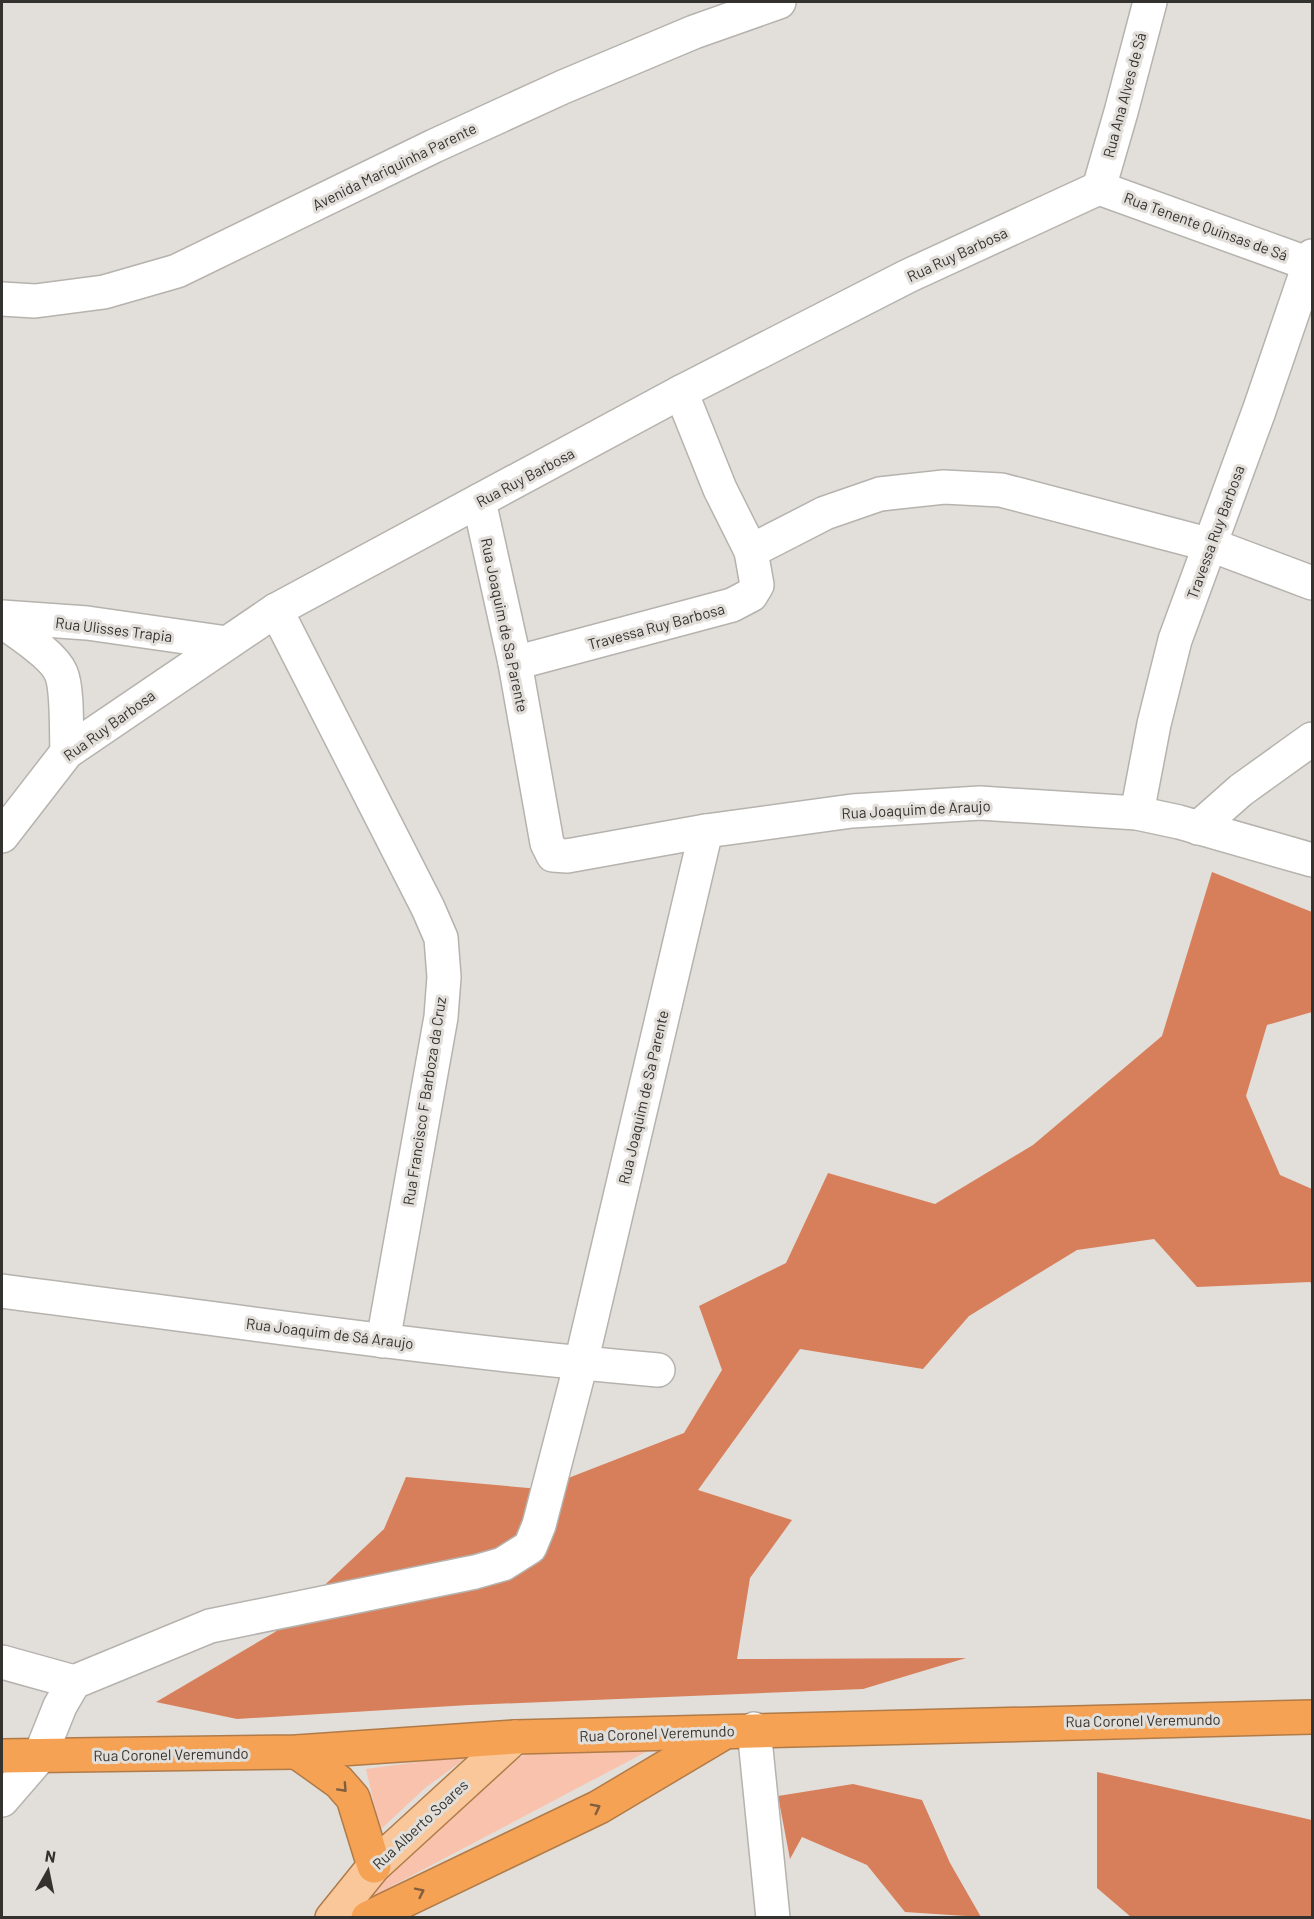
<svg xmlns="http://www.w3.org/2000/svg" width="1314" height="1919" viewBox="0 0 1314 1919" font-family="Barlow,sans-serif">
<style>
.green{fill:#f9c2ac}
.forest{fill:#d77f5b}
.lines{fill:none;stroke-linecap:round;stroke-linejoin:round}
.minor-casing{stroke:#b6b3ae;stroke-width:36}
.major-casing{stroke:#b17b48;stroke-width:36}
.highway-casing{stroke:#b17b48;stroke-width:36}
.minor{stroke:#fff;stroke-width:33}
.major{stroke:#f9c799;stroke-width:33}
.highway{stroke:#f5a255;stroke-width:33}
.oneway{stroke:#815f3e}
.labels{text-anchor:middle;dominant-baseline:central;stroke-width:6;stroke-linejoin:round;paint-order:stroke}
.street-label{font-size:15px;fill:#33322f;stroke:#e2ded9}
</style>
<rect width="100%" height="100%" fill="#e2ded9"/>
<g class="green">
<polygon points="661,1744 335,1916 440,1807 534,1749"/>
<polygon points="470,1755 425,1788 380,1830 366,1769"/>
</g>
<g class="forest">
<polygon points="1212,872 1312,912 1312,1012 1267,1025 1246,1096 1280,1175 1312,1189 1312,1284 1310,1282 1197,1287 1154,1239 1077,1250 969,1316 923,1369 800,1349 698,1490 792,1520 750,1578 737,1659 966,1658 863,1689 469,1705 237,1719 156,1702 275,1632 384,1529 406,1477 540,1489 684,1433 722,1370 699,1306 786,1263 828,1173 935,1204 1033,1145 1162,1036"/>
<polygon points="1097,1772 1312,1820 1312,1917 1131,1917 1097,1888"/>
<polygon points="853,1784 922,1800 950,1863 981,1917 905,1912 867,1865 802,1837 790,1859 778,1796"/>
</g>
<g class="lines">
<g class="minor-casing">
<g id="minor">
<polyline points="1099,188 1312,265"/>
<polyline points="1099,188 1121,112 1150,2"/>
<polyline points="2,299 35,301 104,292 177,271 434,146 563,87 694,32 779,2"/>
<polyline points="681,392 720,489 751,551 825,513 880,494 944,487 1001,490 1211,545 1312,583"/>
<polyline points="479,501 515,663 547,843 553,855 567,856 706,831 852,811 980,803 1137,813 1179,822 1312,860"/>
<polyline points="276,610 428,908 441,938 444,977 441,1017 383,1341"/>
<polyline points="2,617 87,623 227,643"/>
<path d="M2,621C18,633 53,654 61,673C68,689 66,732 67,752"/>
<polyline points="515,663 732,605 751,595 757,585 751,551"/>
<polyline points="1137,813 1154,724 1175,640 1259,411 1312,256"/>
<polyline points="1198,828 1241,790 1312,739"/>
<polyline points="2,836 67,752 276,610 681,392 908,276 1099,188"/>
<path d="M2,1291C220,1319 439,1351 658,1370"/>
<polyline points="2,1662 74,1682"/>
<polyline points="754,1729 773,1918"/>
<polyline points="2,1800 40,1756 60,1706 74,1682 210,1626 475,1572 503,1564 530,1547 539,1525 581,1363 706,831"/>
</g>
</g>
<g class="major-casing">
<polyline id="major" points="332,1918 374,1866 515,1737"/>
</g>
<g class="highway-casing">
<g id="highway">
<polyline points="297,1752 339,1782 353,1798 374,1866"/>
<polyline points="2,1756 297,1752 515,1737 1312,1717"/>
<polyline points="368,1918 599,1807 725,1732"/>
</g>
</g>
<use href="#minor" class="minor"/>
<use href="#major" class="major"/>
<use href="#highway" class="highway"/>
</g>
<defs><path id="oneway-chevron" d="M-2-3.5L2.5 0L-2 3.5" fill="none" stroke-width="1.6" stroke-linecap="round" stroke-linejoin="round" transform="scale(1.5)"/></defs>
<g class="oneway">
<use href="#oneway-chevron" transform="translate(343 1788) rotate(47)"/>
<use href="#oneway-chevron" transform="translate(596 1808) rotate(-27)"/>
<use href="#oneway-chevron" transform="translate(420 1892) rotate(-26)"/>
</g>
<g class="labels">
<g class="street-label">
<text transform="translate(1124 95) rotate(-75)">Rua Ana Alves de Sá</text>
<text transform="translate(394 166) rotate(-26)">Avenida Mariquinha Parente</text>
<text transform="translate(1206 226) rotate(20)">Rua Tenente Quinsas de Sá</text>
<text transform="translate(957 254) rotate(-25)">Rua Ruy Barbosa</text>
<text transform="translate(525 477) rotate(-28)">Rua Ruy Barbosa</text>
<text transform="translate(1215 532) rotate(-70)">Travessa Ruy Barbosa</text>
<text transform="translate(505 625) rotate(78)">Rua Joaquim de Sa Parente</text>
<text transform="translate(656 626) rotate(-15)">Travessa Ruy Barbosa</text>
<text transform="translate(114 629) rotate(7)">Rua Ulisses Trapia</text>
<text transform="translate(109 725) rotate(-36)">Rua Ruy Barbosa</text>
<text transform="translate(916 809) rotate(-3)">Rua Joaquim de Araujo</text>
<text transform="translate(643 1097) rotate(-77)">Rua Joaquim de Sa Parente</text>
<text transform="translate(424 1101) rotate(-81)">Rua Francisco F Barboza da Cruz</text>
<text transform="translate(330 1333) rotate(7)">Rua Joaquim de Sá Araujo</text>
<text transform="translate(1143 1720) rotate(-1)">Rua Coronel Veremundo</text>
<text transform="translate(657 1733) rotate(-2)">Rua Coronel Veremundo</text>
<text transform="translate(171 1754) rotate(-1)">Rua Coronel Veremundo</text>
<text transform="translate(420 1824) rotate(-43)">Rua Alberto Soares</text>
</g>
</g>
<rect width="1314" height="1919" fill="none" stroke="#33322f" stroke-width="6"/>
<g transform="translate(48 1871) rotate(9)" stroke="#e2ded9" stroke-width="4.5" paint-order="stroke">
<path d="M0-4.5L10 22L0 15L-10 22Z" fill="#33322f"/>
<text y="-9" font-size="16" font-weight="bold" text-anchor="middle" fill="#33322f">N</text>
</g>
</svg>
